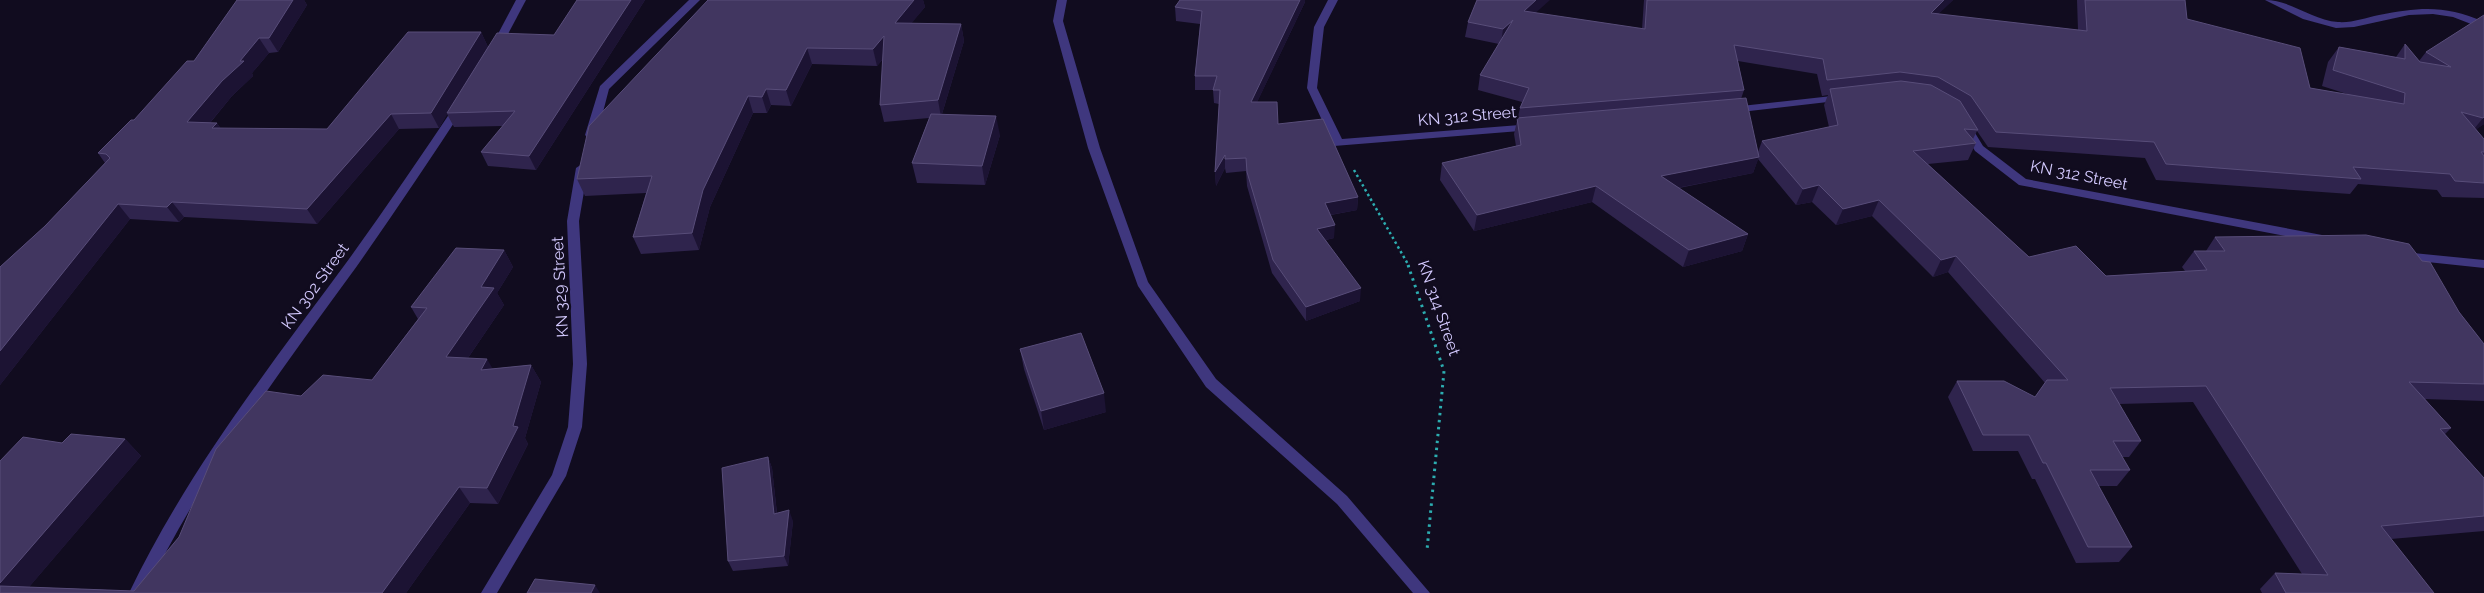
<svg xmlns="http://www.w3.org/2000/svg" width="2484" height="593" viewBox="0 0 2484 593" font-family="Raleway,sans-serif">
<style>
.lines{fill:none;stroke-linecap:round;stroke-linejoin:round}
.path-far1{stroke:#2cadb0;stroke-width:2.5;stroke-dasharray:2.5 3;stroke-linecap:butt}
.path{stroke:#2cadb0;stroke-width:3;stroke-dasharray:2.5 4.5;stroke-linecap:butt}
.street{fill:#3f377e;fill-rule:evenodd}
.wall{fill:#2f244d;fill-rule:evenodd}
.shaded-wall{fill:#1c1333}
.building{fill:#413660;stroke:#584d79}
.labels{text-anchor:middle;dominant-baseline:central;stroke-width:4.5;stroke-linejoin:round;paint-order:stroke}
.street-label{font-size:16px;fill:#d4caff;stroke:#110c1f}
</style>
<rect width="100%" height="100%" fill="#110c1f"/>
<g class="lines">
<polyline class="path-far1" points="1354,170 1409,266"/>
<polyline class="path" points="1408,265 1444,371 1427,550"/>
<g class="street">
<polygon points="516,0 526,0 500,49 495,52 491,51 490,49"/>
<polygon points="689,0 700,0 609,89 597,135 595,137 587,137 585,135 600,86"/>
<polygon points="1057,0 1067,0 1063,21 1100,148 1148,282 1216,379 1347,496 1430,593 1413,593 1337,504 1206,387 1138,286 1088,148 1053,21"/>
<polygon points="1328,0 1338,0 1324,27 1317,88 1342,139 1532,124 1538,127 1532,130 1334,146 1307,88 1314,27"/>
<path d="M2265,0C2291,0 2312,20 2338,22C2352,23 2365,18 2379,15C2420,7 2446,5 2484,22V29L2453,17L2433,14L2409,15L2354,27L2336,28L2303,19Z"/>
<polygon points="1841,95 1846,98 1845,100 1732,113 1727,110 1732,107"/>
<path d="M460,103L465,106C430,160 394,213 357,266C280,372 202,475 145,593H129C187,472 270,366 349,259C386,208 421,156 456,104Z"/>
<polygon points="1965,122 1969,123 1983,146 2026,179 2322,235 2328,239 2322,243 2019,185 1975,151 1960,125"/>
<polygon points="582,164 588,168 579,221 587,364 582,427 566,476 497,593 481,593 552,475 568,427 573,364 567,221 576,168"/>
<polygon points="2403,252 2484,260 2484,268 2399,259 2397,256 2399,253"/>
</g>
</g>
<g class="wall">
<polygon points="237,0 304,0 307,5 278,52 269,53 252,73 253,76 232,96 210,123 217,123 221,129 327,129 481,32 488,47 554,35 577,0 645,0 536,170 488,166 481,152 503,126 454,127 447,114 439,128 399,129 317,224 184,217 179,222 130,219 0,385 0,267 45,226 105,163 98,153 134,120 194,61"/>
<polygon points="708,0 923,0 925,7 911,23 961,24 964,41 942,114 1000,135 985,185 917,183 912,163 929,118 884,122 880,105 883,59 877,66 812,64 791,106 771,105 767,113 753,113 710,207 699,250 641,254 633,237 646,193 585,196 577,179"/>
<polygon points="1180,0 1305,0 1305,2 1257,102 1278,124 1358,197 1357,210 1331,215 1334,238 1326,240 1360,301 1306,321 1272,273 1247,186 1246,171 1226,173 1225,168 1216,186 1215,172 1219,104 1214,103 1213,90 1195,90 1195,76 1200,24 1176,21 1175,7"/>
<path d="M1644,0H1953L1938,14L2078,30L2077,0H2185L2187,19L2310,88L2350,95L2322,86L2328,62L2339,47L2396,57L2405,44L2419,61L2426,52L2484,15V124L2476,129L2484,139V198L2442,197L2437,190L2358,184L2350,194L2156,180L2145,158L1988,147L1977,131L1973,139L1976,143L1968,160L1928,164L2029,257L2106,276L2185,271L2182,267L2194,251H2206L2215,237L2459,312L2484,344V401L2425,399L2451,428L2445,434L2484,478V531L2391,539L2434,593H2262L2260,589L2275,573L2302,574L2193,402L2119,404L2141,441L2129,457H2122L2130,470L2117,486H2098L2132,547L2119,562L2076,563L2035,479H2032L2018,451H1973L1948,397L1957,381L2035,397L2045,383L1948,272L1933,277L1872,216L1836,225L1812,202L1796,205L1758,159L1753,173L1679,188L1748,234L1742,251L1683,267L1592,202L1474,231L1440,180L1442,163L1516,146L1514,134L1520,108L1522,102L1478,90L1480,75L1499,44L1465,37L1468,22L1536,13L1642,29ZM1738,61L1817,74L1822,96L1828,95L1824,105L1829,127L1762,141L1758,152L1741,99L1744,90Z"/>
<polygon points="504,250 513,267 497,293 504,305 468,358 493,369 531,365 541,382 525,438 528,444 498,504 470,503 406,593 0,593 62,443 125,439 141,456 29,587 134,591 301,396 372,380 418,319 411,307"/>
<polygon points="1020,349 1106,412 1044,430 1024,369"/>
<polygon points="768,457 772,468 777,513 793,521 788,566 733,571 728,561"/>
</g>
<g class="shaded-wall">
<polygon points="293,0 304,0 307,5 278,52 269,38"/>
<polygon points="631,0 645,0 536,170 529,156"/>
<polygon points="912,0 923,0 925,7 898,40 895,23"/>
<polygon points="1300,0 1305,0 1305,2 1251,115 1251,102"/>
<polygon points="1536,0 1550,0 1521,26 1524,11"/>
<polygon points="1944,0 1953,0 1924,28 1931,13"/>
<polygon points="1513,20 1501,44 1503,29"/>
<polygon points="961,24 964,41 941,117 938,100"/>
<polygon points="481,32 488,47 439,128 431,113"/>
<polygon points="884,36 888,53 877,66 873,49"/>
<polygon points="259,38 269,53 252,73 253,76 232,96 198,137 187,122"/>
<polygon points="807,48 812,64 791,106 786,90"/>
<polygon points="766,89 771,105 767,113 762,97"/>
<polygon points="748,96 753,113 710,207 699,250 692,233 703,190"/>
<polygon points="391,114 399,129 317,224 307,209"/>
<polygon points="996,116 1000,135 985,185 982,166"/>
<polygon points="2484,117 2484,124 2470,134 2483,118"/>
<polygon points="217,123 227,138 212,128"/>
<polygon points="1225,155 1225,168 1216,186 1215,172"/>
<polygon points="1759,157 1753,173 1656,192 1661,176"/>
<polygon points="1819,185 1812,202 1796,205 1803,189"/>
<polygon points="1596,186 1592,202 1474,231 1477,215"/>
<polygon points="1358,197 1357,210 1324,216 1325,203"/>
<polygon points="1879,200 1872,216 1836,225 1843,209"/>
<polygon points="172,202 184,217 179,222 167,207"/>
<polygon points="118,204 130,219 0,385 0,351"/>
<polygon points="1335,225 1334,238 1316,242 1317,229"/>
<polygon points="1748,234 1742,251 1683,267 1689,250"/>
<polygon points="504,250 513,267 497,293 504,305 457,374 446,357 481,287"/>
<polygon points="1956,256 1948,272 1933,277 1941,260"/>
<polygon points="1361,288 1360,301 1306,321 1306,307"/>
<polygon points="487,359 497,376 481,370"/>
<polygon points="531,365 541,382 525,438 528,444 498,504 487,488 513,426"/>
<polygon points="1104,393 1106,412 1044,430 1041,411"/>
<polygon points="125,439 141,456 24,593 0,587 0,583"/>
<polygon points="768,457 772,468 778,524 774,514"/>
<polygon points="459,487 470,503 406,593 382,593"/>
<polygon points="789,510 793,521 788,566 784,556"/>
<polygon points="595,585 600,593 591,593"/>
</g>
<g class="building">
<polygon points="237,0 293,0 269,38 259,38 240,61 244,61 222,81 187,122 217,123 212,128 327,129 408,32 481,32 431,113 391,114 307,209 172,202 167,207 118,204 0,351 0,267 45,226 110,158 106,154 98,153 131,120 134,120 187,61 194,61"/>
<polygon points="577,0 631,0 529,156 481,152 515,111 447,113 497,33 554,35"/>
<polygon points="708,0 914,0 895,23 961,24 938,100 880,105 884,36 873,49 807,48 786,90 766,89 762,97 748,96 703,190 692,233 633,237 652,176 577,179 589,126"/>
<polygon points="1180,0 1300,0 1251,102 1277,102 1278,124 1323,119 1358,197 1325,203 1335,225 1317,229 1361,288 1306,307 1273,260 1247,172 1246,158 1225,159 1225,155 1215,172 1220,90 1213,90 1217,76 1195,76 1202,11 1175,7"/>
<polygon points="1477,0 1536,0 1524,11 1645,29 1647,0 1944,0 1931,13 2087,31 2085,0 2185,0 2187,19 2300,48 2310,88 2404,104 2405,93 2333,70 2339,47 2405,59 2405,44 2420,62 2451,67 2426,52 2484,15 2484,117 2483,118 2461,112 2484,139 2484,152 2481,152 2484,156 2484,183 2455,181 2450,174 2353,167 2361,179 2166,164 2154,142 1996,132 1971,96 1938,77 1900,72 1827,80 1823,59 1734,45 1744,90 1520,108 1529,88 1480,75 1513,20 1503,29 1468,22"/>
<polygon points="1901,81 1931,85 1960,101 1978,130 1964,129 1976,143 1913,151 2029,257 2076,246 2106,276 2207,270 2194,251 2225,251 2215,237 2366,235 2409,244 2422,261 2430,262 2459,312 2484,344 2484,384 2409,382 2451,428 2440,429 2484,478 2484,516 2381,526 2434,593 2286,593 2275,573 2328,575 2206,386 2110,388 2141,441 2113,441 2130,470 2090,470 2132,547 2088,547 2046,463 2043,463 2029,435 1983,435 1957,381 2004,381 2035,397 2047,380 2068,380 1956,256 1941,260 1879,200 1843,209 1819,185 1803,189 1762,141 1838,125 1830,89"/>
<polygon points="1746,98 1759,157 1661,176 1748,234 1689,250 1596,186 1477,215 1442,163 1521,145 1517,118"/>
<polygon points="931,114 996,116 982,166 912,163"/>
<polygon points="456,248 504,250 481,287 494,288 446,357 487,359 481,370 531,365 513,426 518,427 487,488 459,487 382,593 0,593 0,586 134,591 179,537 216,449 266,391 301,396 323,375 372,380 427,308 411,307"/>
<polygon points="1081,333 1104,393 1041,411 1020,349"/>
<polygon points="71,434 125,439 0,583 0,461 23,437 62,443"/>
<polygon points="768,457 774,514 789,510 784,556 728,561 722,468"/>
<polygon points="535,579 595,585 591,593 527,593"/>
</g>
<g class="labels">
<g class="street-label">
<text transform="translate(1467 116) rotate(-5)">KN 312 Street</text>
<text transform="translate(2079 175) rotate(11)">KN 312 Street</text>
<text transform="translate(315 286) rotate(-54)">KN 302 Street</text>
<text transform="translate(560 287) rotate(-93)">KN 329 Street</text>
<text transform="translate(1439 308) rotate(71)">KN 314 Street</text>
</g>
</g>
</svg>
